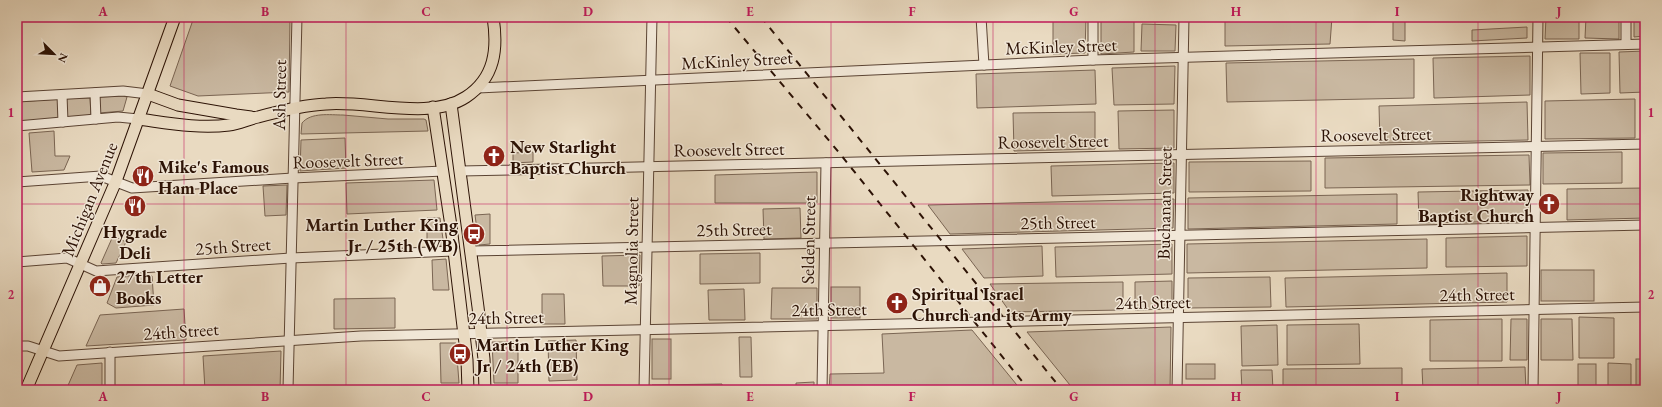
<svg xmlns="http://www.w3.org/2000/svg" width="1662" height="407" viewBox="0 0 1662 407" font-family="'EB Garamond',serif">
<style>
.green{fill:#c9b8a1;stroke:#7a6553}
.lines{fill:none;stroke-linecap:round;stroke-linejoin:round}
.minor-casing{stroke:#5b4434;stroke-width:11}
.major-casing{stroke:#2c1205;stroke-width:13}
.minor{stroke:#f1e7d7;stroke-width:9}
.major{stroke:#e9dac1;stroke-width:11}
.rail{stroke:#2c1205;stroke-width:2;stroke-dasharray:7 7;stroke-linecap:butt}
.grid{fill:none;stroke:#c2185b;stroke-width:1;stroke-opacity:0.55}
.labels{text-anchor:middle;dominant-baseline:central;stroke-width:3;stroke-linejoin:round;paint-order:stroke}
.street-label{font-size:18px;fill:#2c1205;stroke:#f1e7d7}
.poi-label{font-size:18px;font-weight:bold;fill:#2c1205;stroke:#f1e7d7;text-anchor:start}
.neatline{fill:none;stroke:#c2185b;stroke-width:1.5}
.grid-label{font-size:13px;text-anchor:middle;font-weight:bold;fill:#c2185b}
</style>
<rect width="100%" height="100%" fill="#e9dac1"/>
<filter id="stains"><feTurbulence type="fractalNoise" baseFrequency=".005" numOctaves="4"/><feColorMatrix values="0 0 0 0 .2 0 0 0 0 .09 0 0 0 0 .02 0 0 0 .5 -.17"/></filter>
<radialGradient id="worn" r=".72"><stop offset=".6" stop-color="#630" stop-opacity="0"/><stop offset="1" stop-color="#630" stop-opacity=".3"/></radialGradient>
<g class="green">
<polygon points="194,17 290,17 289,92 198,96 170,86"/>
<polygon points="1053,17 1086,17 1085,53 1053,54"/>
<polygon points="1101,17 1134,17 1134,52 1101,54"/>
<polygon points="1225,17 1332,17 1330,44 1225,46"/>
<polygon points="1393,17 1405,17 1405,41 1393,40"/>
<polygon points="1546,17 1579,17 1579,39 1545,39"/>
<polygon points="1586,17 1619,17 1619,39 1585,38"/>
<polygon points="1634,17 1645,17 1645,36 1634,37"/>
<polygon points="1142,24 1176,25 1175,51 1141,51"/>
<polygon points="1527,27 1527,38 1472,41 1472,30"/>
<polygon points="1645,51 1645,92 1620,93 1619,52"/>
<polygon points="1580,53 1610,53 1610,93 1581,94"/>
<polygon points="1530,56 1530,95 1434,98 1433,58"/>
<polygon points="1414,59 1414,98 1227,102 1226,63"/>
<polygon points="1175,66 1174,104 1114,105 1112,68"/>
<polygon points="1095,70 1096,104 977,108 976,74"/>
<polygon points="123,96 127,97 123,111 99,113 99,97"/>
<polygon points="66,98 90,98 91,116 66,118"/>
<polygon points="57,99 58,101 59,117 57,119 17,122 17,102"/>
<polygon points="1635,99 1635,138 1545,139 1545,101"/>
<polygon points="1527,102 1528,140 1380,143 1379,106"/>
<polygon points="1174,110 1174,148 1119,149 1118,111"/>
<polygon points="1095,112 1095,149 1014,151 1013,113"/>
<path d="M343,115L388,119H424L426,120L428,131L301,134L302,123C311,112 330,115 343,115Z"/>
<polygon points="54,131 55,156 70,156 64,170 32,172 29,133"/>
<polygon points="345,138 346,168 300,171 301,140"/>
<polygon points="533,152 533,162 513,163 513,153"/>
<polygon points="1622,152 1622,183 1543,184 1543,153"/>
<polygon points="1529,155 1530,185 1325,188 1325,158"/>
<polygon points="1311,161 1311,191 1189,192 1189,162"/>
<polygon points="1174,163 1174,193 1052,196 1051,166"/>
<polygon points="817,172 817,203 715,203 715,175"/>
<polygon points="434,180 437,210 347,214 346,183"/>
<polygon points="287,185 286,215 265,216 263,186"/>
<polygon points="1645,188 1645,218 1567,220 1567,189"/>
<polygon points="1528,190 1528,221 1419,223 1418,192"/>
<polygon points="1397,194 1397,224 1188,229 1188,198"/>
<polygon points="1174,199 1173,228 950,234 928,205"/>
<polygon points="800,208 801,238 764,239 763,209"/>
<polygon points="490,214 490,244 479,245 475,215"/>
<polygon points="427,218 440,218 444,246 427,246"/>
<polygon points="113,236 126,242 116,263 102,264 101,263"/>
<polygon points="1527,236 1527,266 1446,267 1446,238"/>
<polygon points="1427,239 1427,268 1187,273 1187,244"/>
<polygon points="1172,244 1172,274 1056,277 1055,247"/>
<polygon points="1042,246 1043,276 984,278 962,249"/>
<polygon points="760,253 760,283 700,284 700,254"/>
<polygon points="640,255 639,286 603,286 602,256"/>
<polygon points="446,259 449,290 433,290 432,260"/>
<rect x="1541" y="270" width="53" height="31"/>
<polygon points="1507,273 1507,302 1286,307 1285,278"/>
<polygon points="141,275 152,276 154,305 116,308 107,303 117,277"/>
<polygon points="1270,277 1271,307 1188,308 1188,278"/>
<polygon points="1172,281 1172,309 1135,310 1135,282"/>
<polygon points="1123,282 1123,310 1010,312 990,284"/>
<rect x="831" y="287" width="29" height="31"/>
<polygon points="772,288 817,288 817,319 771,319"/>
<polygon points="744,289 745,320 709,320 708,290"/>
<polygon points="542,294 564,294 565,324 542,324"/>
<polygon points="395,298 395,328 334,329 334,299"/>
<polygon points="184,309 186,340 86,346 100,315"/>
<polygon points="1579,317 1614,318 1614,358 1579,358"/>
<polygon points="1502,319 1502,361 1430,361 1430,320"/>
<polygon points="1511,319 1527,319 1527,360 1510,360"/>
<polygon points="1541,319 1572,319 1573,360 1541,360"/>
<polygon points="1359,324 1360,364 1287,365 1287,325"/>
<polygon points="1277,325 1278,365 1242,366 1241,326"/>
<polygon points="1171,327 1170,390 1074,390 1027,332"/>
<polygon points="972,330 1021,390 829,390 830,374 884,373 882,334"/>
<polygon points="739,337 751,337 752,377 740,377"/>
<rect x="652" y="339" width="19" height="40"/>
<polygon points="576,340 577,380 549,381 548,341"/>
<polygon points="492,342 518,342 518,383 494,383"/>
<polygon points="440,343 456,343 459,383 441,383"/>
<polygon points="281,351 280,390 205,390 203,356"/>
<rect x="1636" y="359" width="9" height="31"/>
<polygon points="102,363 102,390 66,390 77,365"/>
<polygon points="1608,363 1631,364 1631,390 1608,390"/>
<rect x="1186" y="364" width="29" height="15"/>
<rect x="1578" y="364" width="18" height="26"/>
<polygon points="1525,367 1526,390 1423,390 1422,369"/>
<polygon points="1402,368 1402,390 1283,390 1283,369"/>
<polygon points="1241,370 1272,370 1273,390 1242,390"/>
<polygon points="814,382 814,390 796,390 796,383"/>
<polygon points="722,384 722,390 652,390 652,385"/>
</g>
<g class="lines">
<g class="minor-casing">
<g id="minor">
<polyline points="981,17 984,65"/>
<polyline points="1626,44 1626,17"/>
<polyline points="1093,60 1093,17"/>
<polyline points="478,88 1093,60 1645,44"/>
<polyline points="95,93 96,119"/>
<polyline points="62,95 63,122"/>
<polyline points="17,97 123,91 148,94"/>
<polyline points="17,126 118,117 138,119"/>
<polyline points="461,171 1645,144"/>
<polyline points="17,182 101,176 132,188 293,178 443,171"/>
<polyline points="471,251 1645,225"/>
<polyline points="17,262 67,258 96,271 291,258 453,251"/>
<polyline points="17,346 28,346 59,356 361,336 1645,307"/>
<polyline points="110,390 110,352"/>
<polyline points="288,390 297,17"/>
<polyline points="644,390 652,17"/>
<polyline points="822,390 826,163"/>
<polyline points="1177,390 1184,17"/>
<polyline points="1533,390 1538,17"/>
</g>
</g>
<g class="major-casing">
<g id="major">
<polyline points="148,94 178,105 236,115 251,117"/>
<polyline points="451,104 478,307 484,359 485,390"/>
<polyline points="433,107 451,226 467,360 468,390"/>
<path d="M138,119C168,123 199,129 229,125C239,124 248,119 258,117C280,111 303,105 326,104C367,100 430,121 466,97C495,78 498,49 493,17"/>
<polyline points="26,390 116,181 175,17"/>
</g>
</g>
<use href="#minor" class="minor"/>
<use href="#major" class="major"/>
<g class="rail">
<polyline points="726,17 841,155 1029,390"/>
<polyline points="761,17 1062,390"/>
</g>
</g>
<path class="grid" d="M184,17V390M346,17V390M507,17V390M669,17V390M831,17V390M993,17V390M1155,17V390M1316,17V390M1478,17V390M17,204H1645"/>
<defs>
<g id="church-disc" transform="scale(1.15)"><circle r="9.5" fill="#8f2418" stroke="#f1e7d7"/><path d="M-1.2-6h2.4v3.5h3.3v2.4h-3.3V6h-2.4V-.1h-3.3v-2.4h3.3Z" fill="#fff"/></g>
<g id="restaurant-disc" transform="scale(1.15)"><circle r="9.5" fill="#8f2418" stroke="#f1e7d7"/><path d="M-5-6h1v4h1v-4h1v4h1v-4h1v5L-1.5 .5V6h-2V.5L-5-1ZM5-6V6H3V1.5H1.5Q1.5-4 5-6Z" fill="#fff"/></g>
<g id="bus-disc" transform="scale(1.15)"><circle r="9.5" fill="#8f2418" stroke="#f1e7d7"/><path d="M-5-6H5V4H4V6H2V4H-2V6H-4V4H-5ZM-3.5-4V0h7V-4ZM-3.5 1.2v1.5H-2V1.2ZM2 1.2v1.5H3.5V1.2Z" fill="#fff"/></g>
<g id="shop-disc" transform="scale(1.15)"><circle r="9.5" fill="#8f2418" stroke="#f1e7d7"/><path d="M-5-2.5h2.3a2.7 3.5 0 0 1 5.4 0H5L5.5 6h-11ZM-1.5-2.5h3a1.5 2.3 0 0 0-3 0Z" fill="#fff"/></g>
</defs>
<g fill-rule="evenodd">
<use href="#church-disc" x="494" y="156"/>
<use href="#restaurant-disc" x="143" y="176"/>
<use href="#church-disc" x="1549" y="204"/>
<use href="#restaurant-disc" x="135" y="206"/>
<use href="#bus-disc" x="474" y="234"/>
<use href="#shop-disc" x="100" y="286"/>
<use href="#church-disc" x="897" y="303"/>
<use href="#bus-disc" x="460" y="354"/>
</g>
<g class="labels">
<g class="street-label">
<text transform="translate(1061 46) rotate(-2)">McKinley Street</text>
<text transform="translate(737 60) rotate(-3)">McKinley Street</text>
<text transform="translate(279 95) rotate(-89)">Ash Street</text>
<text transform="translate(1376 134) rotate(-1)">Roosevelt Street</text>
<text transform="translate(1053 141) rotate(-1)">Roosevelt Street</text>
<text transform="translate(729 149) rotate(-1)">Roosevelt Street</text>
<text transform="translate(348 160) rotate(-2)">Roosevelt Street</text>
<text transform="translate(89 199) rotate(-68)">Michigan Avenue</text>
<text transform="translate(1164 203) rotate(-89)">Buchanan Street</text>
<text transform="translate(1058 222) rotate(-1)">25th Street</text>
<text transform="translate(734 229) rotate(-1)">25th Street</text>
<text transform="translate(808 240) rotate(-89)">Selden Street</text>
<text transform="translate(233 246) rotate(-4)">25th Street</text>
<text transform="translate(631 251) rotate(-89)">Magnolia Street</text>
<text transform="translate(1477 294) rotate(-1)">24th Street</text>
<text transform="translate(1153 302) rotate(-1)">24th Street</text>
<text transform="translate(829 309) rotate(-1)">24th Street</text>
<text transform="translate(506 317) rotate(-1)">24th Street</text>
<text transform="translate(181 331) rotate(-4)">24th Street</text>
</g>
<g class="poi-label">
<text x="510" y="146">New Starlight<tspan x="510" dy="21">Baptist Church</tspan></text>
<text x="158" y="166">Mike's Famous<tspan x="158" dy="21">Ham Place</tspan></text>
<text x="1534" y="194" text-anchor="end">Rightway<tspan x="1534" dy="21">Baptist Church</tspan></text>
<text x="458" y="224" text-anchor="end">Martin Luther King<tspan x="458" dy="21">Jr / 25th (WB)</tspan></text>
<text x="135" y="231" text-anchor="middle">Hygrade<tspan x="135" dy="21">Deli</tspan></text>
<text x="116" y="276">27th Letter<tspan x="116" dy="21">Books</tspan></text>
<text x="912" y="293">Spiritual Israel<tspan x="912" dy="21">Church and its Army</tspan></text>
<text x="476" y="344">Martin Luther King<tspan x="476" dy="21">Jr / 24th (EB)</tspan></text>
</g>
</g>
<rect width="1662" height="407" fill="none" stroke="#e9dac1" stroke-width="44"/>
<g transform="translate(54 54) rotate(114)" stroke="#f1e7d7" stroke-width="3" paint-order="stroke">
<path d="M0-3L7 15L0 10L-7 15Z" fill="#2c1205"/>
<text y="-6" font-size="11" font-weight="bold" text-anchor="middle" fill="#2c1205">N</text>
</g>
<rect x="22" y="22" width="1618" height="363" class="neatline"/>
<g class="grid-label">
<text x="103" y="16">A</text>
<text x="265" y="16">B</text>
<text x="426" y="16">C</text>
<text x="588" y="16">D</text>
<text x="750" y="16">E</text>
<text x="912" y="16">F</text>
<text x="1074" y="16">G</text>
<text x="1236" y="16">H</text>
<text x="1397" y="16">I</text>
<text x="1559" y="16">J</text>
<text x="11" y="117">1</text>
<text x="1651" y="117">1</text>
<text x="11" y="299">2</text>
<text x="1651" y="299">2</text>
<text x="103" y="401">A</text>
<text x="265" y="401">B</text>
<text x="426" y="401">C</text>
<text x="588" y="401">D</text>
<text x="750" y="401">E</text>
<text x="912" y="401">F</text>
<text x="1074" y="401">G</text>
<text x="1236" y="401">H</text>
<text x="1397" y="401">I</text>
<text x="1559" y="401">J</text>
</g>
<rect width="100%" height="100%" filter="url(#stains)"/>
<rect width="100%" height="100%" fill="url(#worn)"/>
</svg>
